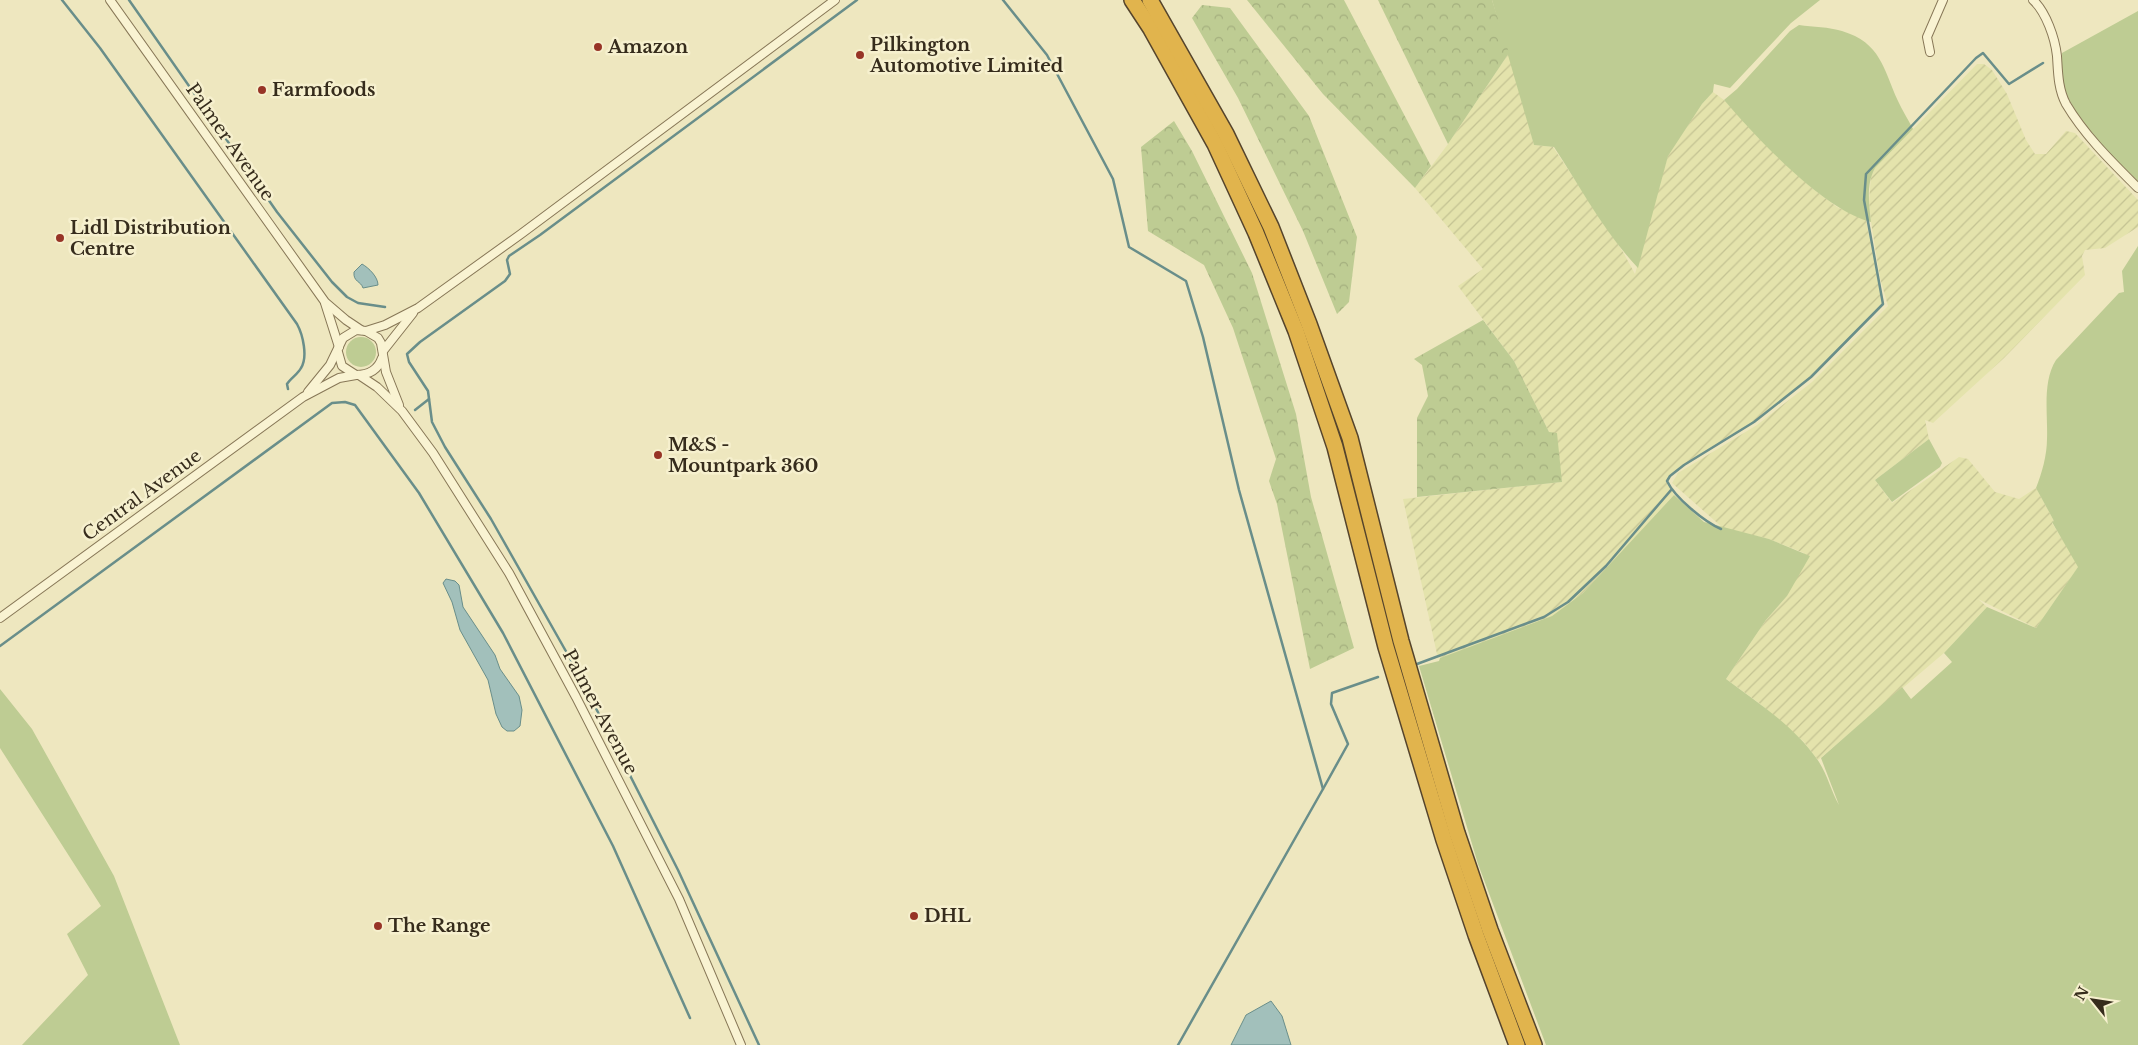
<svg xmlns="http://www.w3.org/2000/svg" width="2138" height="1045" viewBox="0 0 2138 1045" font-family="'Libre Baskerville',serif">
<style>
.farmland{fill:url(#farmland-furrows)}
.grass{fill:#becc93}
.forest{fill:url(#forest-crowns)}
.water{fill:#a2c0bb;stroke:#698e8a}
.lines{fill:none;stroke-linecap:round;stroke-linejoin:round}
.stream{stroke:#698e8a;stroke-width:2.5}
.street-casing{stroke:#877757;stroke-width:10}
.highway-casing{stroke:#55442c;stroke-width:18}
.street{stroke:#f9f3d2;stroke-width:8}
.highway{stroke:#e1b44d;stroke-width:15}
.poi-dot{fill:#973426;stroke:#f6f0ce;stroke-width:2}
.labels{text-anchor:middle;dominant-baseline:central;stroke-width:5;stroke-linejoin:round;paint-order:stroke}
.poi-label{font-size:18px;font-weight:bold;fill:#362c1c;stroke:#f6f0ce;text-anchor:start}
.street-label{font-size:18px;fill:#362c1c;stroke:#f6f0ce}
</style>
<defs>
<pattern id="farmland-furrows" width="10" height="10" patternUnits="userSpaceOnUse" patternTransform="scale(1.25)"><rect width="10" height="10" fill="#e4e3ac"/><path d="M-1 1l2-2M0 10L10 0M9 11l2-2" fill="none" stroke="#c4c393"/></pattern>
<pattern id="forest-crowns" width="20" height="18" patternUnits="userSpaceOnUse" patternTransform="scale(1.25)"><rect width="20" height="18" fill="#becc93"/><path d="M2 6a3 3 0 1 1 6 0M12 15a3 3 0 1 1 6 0" fill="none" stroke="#a4af7e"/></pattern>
</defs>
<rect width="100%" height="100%" fill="#eee7bf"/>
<g class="farmland">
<polygon points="1509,53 1534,145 1553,147 1623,252 1635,274 1668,155 1702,104 1713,92 1724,100 1769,147 1813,189 1837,207 1866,220 1883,304 1811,377 1754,422 1684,465 1670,476 1667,482 1674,495 1583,593 1552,616 1440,658 1437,654 1403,499 1562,482 1549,432 1514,361 1458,286 1483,269 1415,188 1448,144"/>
<polygon points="1977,64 1984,64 1992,70 2007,94 2026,140 2035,154 2046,154 2066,131 2075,133 2138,200 2138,227 2105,248 2085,250 2082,256 2085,275 2004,358 1933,423 1925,420 1929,439 1875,480 1892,503 1959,457 1968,459 1995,492 2019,499 2036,488 2054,521 2052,523 2079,566 2036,628 1978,599 1987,607 1944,653 1818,760 1803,741 1759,703 1726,679 1766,620 1787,596 1804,553 1769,539 1723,528 1672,483 1678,473 1757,425 1812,382 1888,306 1880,278 1871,222 1869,202 1871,175 1875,168"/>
</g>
<g class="grass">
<path d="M1492,0H1820L1791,23L1730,88L1714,84L1713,92L1702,104L1668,156L1638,268C1604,232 1581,188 1554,147L1534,145Z"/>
<path d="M2138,11V181C2113,157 2076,121 2064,88C2060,77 2062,65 2062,53Z"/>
<path d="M1799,25C1813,27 1829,27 1842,31C1881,43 1883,68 1898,101C1902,110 1908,119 1913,129L1875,168C1866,184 1869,204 1871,222C1822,209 1757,138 1724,100L1737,89L1790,31Z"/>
<path d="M2138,246V1045H1546L1478,864L1419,666L1439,661L1440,658L1552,616L1583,593L1674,495L1704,522L1769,539L1810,556L1787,596L1766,620L1726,679C1758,703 1794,726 1817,759C1827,773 1831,791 1839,805L1821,758L1902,687L1911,699L1952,662L1944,653L1987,607L2036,628L2078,567L2052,522L2054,521L2036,488C2042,473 2047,455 2047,439C2048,414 2042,382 2056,360L2119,293L2124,292L2122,271Z"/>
<circle cx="361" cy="352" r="15"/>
<polygon points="1929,439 1942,463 1940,467 1892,502 1875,480"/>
<polygon points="0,689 32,729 114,876 180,1045 22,1045 88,975 67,934 101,906 0,748"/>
</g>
<g class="forest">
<polygon points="1247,0 1344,0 1431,166 1415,188 1323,94"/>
<polygon points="1378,0 1492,0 1509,53 1448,144"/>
<polygon points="1202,5 1230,8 1309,116 1357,237 1349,302 1337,314 1303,231 1238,98 1192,18"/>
<polygon points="1174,121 1192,151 1252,273 1296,414 1311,497 1354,648 1310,669 1277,504 1269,481 1276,459 1233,328 1204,265 1148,231 1141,147"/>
<polygon points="1483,320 1514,361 1549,432 1557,433 1562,482 1417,497 1417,418 1428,396 1422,365 1414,359"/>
</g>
<g class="water">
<path d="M362,264C369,268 378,277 378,285L363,288C361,281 353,282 354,272Z"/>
<polygon points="446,579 455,581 459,585 463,607 495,655 500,669 519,696 522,710 520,726 514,731 507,731 502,727 496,714 488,680 460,630 452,602 443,583"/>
<polygon points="1271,1001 1282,1016 1291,1045 1231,1045 1246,1015"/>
</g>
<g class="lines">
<g class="stream">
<path d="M62,0L100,48L297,324C303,335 308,357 301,368C298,374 291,378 287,384L288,389"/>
<polyline points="129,0 277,212 332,282 347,297 358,303 385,307"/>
<polyline points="1003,0 1047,55 1113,179 1129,247 1186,281 1203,337 1239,490 1323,789 1178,1045"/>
<polyline points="415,410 429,399"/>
<path d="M1721,529C1705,522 1675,498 1667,481L1670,476L1684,465L1754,422L1811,377L1883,304L1864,200L1866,174L1976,58L1983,53L2009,84L2043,63"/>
<polyline points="0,646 332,403 345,402 355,405 419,493 503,633 613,846 690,1018"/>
<polyline points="1417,664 1544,617 1568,602 1606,566 1671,490"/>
<polyline points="1323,789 1348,744 1331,704 1332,693 1378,677"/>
<polyline points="759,1045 678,870 576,669 491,519 445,447 432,422 428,391 409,362 407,354 420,342 505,281 510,274 507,260 509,256 540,235 857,0"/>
</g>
<g class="street-casing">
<g id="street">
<polyline points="110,0 325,302 346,320 361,330"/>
<path d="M2033,0C2046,12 2055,38 2057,56C2058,72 2058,89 2066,104C2085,136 2112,162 2138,188"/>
<polyline points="1930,52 1927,37 1943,0"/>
<polyline points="325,303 339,347"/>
<polyline points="366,331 385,325 418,308 521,234 835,0"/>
<polyline points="383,351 413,313"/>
<path d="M338,352L342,366L356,375C369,375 378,370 382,358"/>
<polyline points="359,375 377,387 402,411 433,453 509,573 576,697 679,899 741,1045"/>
<polyline points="308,392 330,365 343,338 356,330 366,331 378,338 381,343 386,372 399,405"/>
<polyline points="0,618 303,397 339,378 356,375"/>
</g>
</g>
<g class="highway-casing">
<g id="highway">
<polyline points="1132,0 1151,29 1215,144 1256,233 1296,331 1335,447 1386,647 1444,840 1476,935 1517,1045"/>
<polyline points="1150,0 1226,134 1271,227 1309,324 1350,438 1401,641 1457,833 1490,930 1534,1045"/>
</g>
</g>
<use href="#street" class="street"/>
<use href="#highway" class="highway"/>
</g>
<g class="poi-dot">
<circle cx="598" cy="47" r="5"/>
<circle cx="860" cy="55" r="5"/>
<circle cx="262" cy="90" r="5"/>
<circle cx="60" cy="238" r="5"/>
<circle cx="658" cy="455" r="5"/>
<circle cx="914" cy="916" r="5"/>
<circle cx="378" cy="926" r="5"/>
</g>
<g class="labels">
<g class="poi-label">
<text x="870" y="45">Pilkington<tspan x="870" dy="21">Automotive Limited</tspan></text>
<text x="608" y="47">Amazon</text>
<text x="272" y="90">Farmfoods</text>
<text x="70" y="228">Lidl Distribution<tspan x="70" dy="21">Centre</tspan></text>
<text x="668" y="445">M&amp;S -<tspan x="668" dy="21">Mountpark 360</tspan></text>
<text x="924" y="916">DHL</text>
<text x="388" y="926">The Range</text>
</g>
<g class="street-label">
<text transform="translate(230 142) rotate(55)">Palmer Avenue</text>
<text transform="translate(142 495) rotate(-36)">Central Avenue</text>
<text transform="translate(600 712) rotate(62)">Palmer Avenue</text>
</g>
</g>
<g transform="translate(2093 1000) rotate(300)" stroke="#f6f0ce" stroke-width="4" paint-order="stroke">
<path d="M0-4L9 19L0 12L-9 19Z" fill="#362c1c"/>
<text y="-8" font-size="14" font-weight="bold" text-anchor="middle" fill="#362c1c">N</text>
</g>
</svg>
